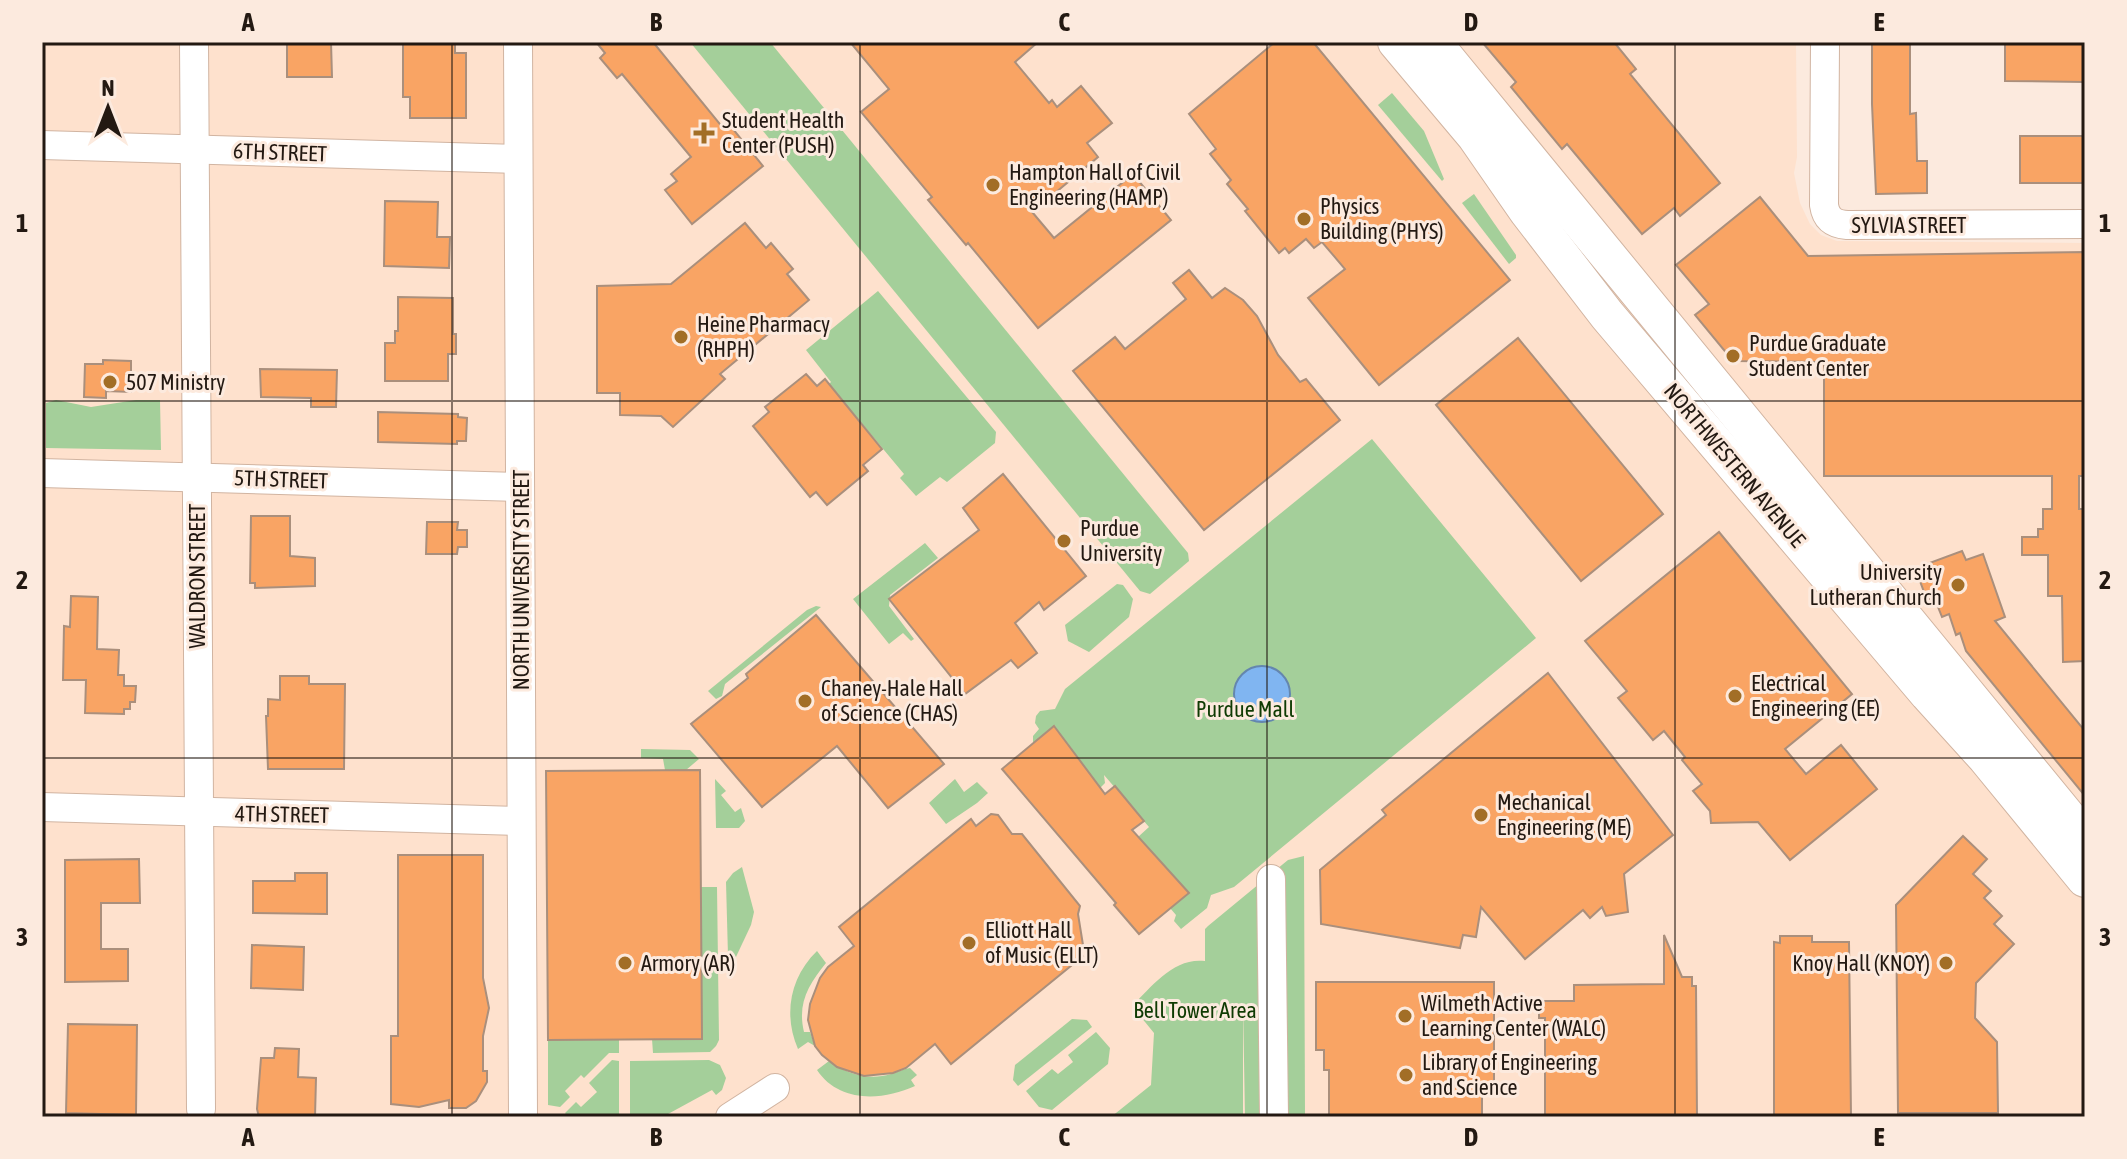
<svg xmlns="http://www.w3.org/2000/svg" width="2127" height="1159" viewBox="0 0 2127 1159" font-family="'Asap Condensed',sans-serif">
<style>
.built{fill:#fee1cd}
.green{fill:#a4cf9a}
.water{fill:#80b5f1;stroke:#6486ae;stroke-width:2}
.building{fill:#f9a464;stroke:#aa8f7c;stroke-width:2}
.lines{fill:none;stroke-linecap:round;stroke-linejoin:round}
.minor-casing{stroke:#d1b4a1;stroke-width:30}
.major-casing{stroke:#d1b4a1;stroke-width:38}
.minor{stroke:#fff;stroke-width:28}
.major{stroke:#fff;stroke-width:36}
.grid{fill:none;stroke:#231912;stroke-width:2;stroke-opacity:0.55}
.poi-dot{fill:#a26e26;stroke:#fceade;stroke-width:3}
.labels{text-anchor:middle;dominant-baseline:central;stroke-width:6;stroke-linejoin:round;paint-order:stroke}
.poi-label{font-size:22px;fill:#231912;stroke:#fceade;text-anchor:start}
.street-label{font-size:22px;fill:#231912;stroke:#fceade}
.park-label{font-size:22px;fill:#0f3b03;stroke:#fceade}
.neatline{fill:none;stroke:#231912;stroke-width:3}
.grid-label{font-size:26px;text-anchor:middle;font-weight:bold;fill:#231912}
</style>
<rect width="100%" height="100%" fill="#fceade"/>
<polygon class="built" points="42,42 1356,42 1358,44 1361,42 1796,42 1797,157 1794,173 1800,203 1810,224 1821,235 1837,241 2085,243 2085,840 2056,864 2085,899 2085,1117 42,1117"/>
<g class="green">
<polygon points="690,42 770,42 1188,553 1189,561 1150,594 1140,591"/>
<polygon points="1392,93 1424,131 1444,179 1442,181 1378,105"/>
<polygon points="1474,194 1516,255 1516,258 1509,264 1462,203"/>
<polygon points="878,291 996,432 995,443 947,482 940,477 916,496 900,478 904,474 829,384 831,382 806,350"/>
<polygon points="56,400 91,407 136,400 160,400 161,450 46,448 46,403"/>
<polygon points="1372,439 1536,638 1234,887 1211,895 1207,908 1181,929 1174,921 1176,915 1170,908 1188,893 1138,837 1149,827 1104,775 1105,783 1100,788 1054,727 1033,743 1033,736 1039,729 1035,723 1036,716 1040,711 1055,709 1065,689"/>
<polygon points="925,543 938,558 890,595 889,606 914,639 911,641 903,633 889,644 853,599"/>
<polygon points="1117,584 1123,585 1133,599 1129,617 1089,652 1068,641 1065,625"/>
<polygon points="816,606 821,607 725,684 722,696 716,699 708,691 807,610"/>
<polygon points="641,749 690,750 699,759 686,770 665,770 663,759 641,758"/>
<polygon points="715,779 726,791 721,795 735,812 741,808 745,821 739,828 716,828"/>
<polygon points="955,779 964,792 977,782 988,793 977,803 946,824 929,803"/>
<path d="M1304,856L1305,1117H1245L1243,1003V1117H1111L1151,1085L1154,1033L1132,1006C1152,986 1174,957 1205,961V929L1208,926L1288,860Z"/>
<polygon points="742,867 754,912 751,925 735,959 728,956 726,882 733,873"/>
<polygon points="701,887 717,887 719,1040 716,1046 710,1052 653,1053 652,1039 702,1039"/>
<path d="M817,951L826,963C809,984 797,1003 804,1032H810L815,1046L808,1042L798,1049C783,1015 790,977 817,951Z"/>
<polygon points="1072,1019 1087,1020 1092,1027 1018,1086 1013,1080 1015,1065"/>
<polygon points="1096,1032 1110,1048 1108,1064 1052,1110 1039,1107 1026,1091 1052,1069 1058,1074 1073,1062 1068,1055"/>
<polygon points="619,1039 619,1053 609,1053 584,1078 581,1075 565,1091 570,1097 560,1107 548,1105 548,1040"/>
<polygon points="612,1060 619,1061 619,1117 568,1117 565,1113 576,1102 581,1107 597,1092 589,1083"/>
<polygon points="709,1060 720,1065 726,1078 722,1090 716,1095 712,1090 668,1114 669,1117 630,1117 630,1061"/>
<path d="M829,1061C847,1074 869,1081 891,1074C898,1072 903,1069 910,1068L917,1075L911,1080L915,1086C882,1101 839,1103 817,1070Z"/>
</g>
<circle class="water" cx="1262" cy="694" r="28"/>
<g class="building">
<polygon points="287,42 331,42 332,77 287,77"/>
<polygon points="403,42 455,42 455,53 466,53 466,118 410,118 410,97 403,97"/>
<polygon points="596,42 653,42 723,128 729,124 763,166 692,224 665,190 677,181 671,174 691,157 622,74 617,78 600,58 605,53"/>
<polygon points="850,42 1038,42 1015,62 1049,103 1052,100 1057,107 1081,86 1112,123 1087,143 1098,157 1049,198 1022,200 1054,238 1133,174 1171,220 1038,328 968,243 966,245 928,200 932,197 861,112 889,89"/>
<polygon points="1275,42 1313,42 1510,280 1379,385 1308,298 1345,269 1322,242 1314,248 1306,239 1289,253 1285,248 1279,253 1245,211 1248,209 1227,184 1231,180 1210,154 1216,149 1189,114"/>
<polygon points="1482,42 1614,42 1636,69 1630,74 1720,183 1680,216 1674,208 1642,234 1567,144 1562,149 1511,87 1516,82"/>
<polygon points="1872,42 1910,42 1910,114 1916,113 1917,161 1927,161 1927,193 1876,194 1872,104"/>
<polygon points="2005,42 2085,42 2085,82 2005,81"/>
<rect x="2020" y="136" width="65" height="47"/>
<polygon points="1760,197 1808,256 2085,252 2085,476 2079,476 2079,509 2085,509 2085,661 2063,662 2062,596 2048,596 2048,555 2022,555 2022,537 2038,537 2038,529 2043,529 2043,509 2052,509 2052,476 1824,476 1824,362 1733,361 1695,315 1709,304 1676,265"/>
<polygon points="385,201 438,202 437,237 450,237 449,268 384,266"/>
<polygon points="745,223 766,248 771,243 793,269 787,274 809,300 720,374 725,379 673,427 661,416 620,415 620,393 597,393 597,286 671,284"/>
<polygon points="1189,270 1212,298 1225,288 1243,300 1257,316 1278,355 1292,372 1300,382 1306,379 1340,420 1204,530 1073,371 1115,337 1125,349 1186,299 1173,283"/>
<polygon points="398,297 453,298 453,334 456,334 456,354 448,354 448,381 385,381 385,343 395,343 395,331 398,331"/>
<polygon points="1518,338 1663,514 1581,581 1436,405"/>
<polygon points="103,360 131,361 131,392 106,391 106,398 84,397 85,364 103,364"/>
<polygon points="260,369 337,370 336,407 311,407 311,398 261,397"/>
<polygon points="806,374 817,386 825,379 882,449 863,465 868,471 827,505 816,492 810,497 753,426 769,412 765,407"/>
<polygon points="378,412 458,414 458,417 467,418 466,441 457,441 457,444 378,442"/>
<polygon points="1003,474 1086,576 1044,610 1039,602 1015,623 1037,653 1018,668 1011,660 965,694 889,599 979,530 963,508"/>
<polygon points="251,516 290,516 290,556 315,558 315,586 255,588 255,583 250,583"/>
<polygon points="427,522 458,522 457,530 467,530 467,547 458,547 457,554 426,554"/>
<polygon points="1719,532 1852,694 1785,749 1806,774 1841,745 1877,789 1790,860 1758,822 1711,823 1710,811 1693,791 1702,784 1682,760 1685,757 1664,731 1653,740 1618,698 1627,691 1585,641"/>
<polygon points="1962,551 1966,560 1983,554 2005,617 1995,621 2085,731 2085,796 1966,651 1960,633 1956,635 1949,614 1942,617 1934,597 1927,600 1917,573 1926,570 1924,565"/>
<polygon points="71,596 98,597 97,649 119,650 118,675 124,675 124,686 136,686 135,702 130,702 130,709 124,709 124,714 85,713 86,680 63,680 64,626 70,627"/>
<polygon points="816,615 944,764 888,808 837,746 762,807 691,724 748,678 746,674"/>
<polygon points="1548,673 1673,835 1624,874 1628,912 1606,916 1602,907 1590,918 1583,910 1525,959 1481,907 1476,937 1463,935 1460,948 1321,924 1320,870 1386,815 1382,810"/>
<polygon points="280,676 309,676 309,684 345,684 344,769 268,769 266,716 268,716 268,699 280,700"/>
<polygon points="1054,726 1105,794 1115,786 1144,821 1132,830 1189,893 1139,934 1114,905 1116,903 1002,769"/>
<polygon points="700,770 702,1039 548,1040 546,771"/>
<polygon points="991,814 998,815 1012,834 1022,834 1080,906 1078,914 1083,945 1078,950 1083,956 951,1064 935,1044 906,1068 893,1073 864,1076 837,1067 822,1055 815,1046 808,1020 810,1004 820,978 828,967 854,946 839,927 971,819 976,826"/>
<polygon points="1963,836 1987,859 1973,874 1991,891 1984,898 2002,916 1994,924 2014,944 1976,983 1975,1018 1997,1042 1998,1113 1898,1113 1896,905"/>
<polygon points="398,855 483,855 483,978 489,1008 483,1036 483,1071 487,1071 487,1082 476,1101 466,1108 449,1108 449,1100 419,1107 391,1104 391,1036 398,1036"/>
<polygon points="139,859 140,903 101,903 101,949 128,949 128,981 65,982 65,860"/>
<polygon points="295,873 327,873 327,914 253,913 253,881 295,881"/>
<polygon points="1664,935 1682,977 1692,977 1692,986 1696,986 1697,1117 1545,1117 1545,1018 1539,1018 1539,1001 1574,1001 1574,985 1664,984"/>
<polygon points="1780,936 1812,936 1812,942 1849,942 1851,1117 1774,1117 1774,942 1780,943"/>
<polygon points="252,945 304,947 303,990 251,988"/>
<polygon points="1316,982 1494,982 1494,1085 1482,1085 1482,1117 1329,1117 1329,1070 1324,1070 1324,1050 1316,1050"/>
<polygon points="68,1024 137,1025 136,1115 66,1113"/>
<polygon points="275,1048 299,1049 298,1077 316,1078 315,1117 259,1117 257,1109 261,1058 274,1058"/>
</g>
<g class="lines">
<g class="minor-casing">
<g id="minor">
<polyline points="194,42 201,1109"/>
<polyline points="518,42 523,1117"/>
<path d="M1825,42L1824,205C1826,219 1834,224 1847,225L2085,224"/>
<polyline points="42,145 518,159"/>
<polyline points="42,473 520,487"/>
<polyline points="42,807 521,821"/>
<polyline points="1271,879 1274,1117"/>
<polyline points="730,1117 775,1088"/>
</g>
</g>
<g class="major-casing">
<g id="major">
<polyline points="1396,42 1475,136 1527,211 1607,315 1928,694 1986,758 2085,879"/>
<polyline points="1433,42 2085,838"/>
</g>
</g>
<use href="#minor" class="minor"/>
<use href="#major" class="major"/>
</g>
<path class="grid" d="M452,42V1117M860,42V1117M1267,42V1117M1675,42V1117M42,401H2085M42,758H2085"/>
<g class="poi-dot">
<path d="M700 121h8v8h8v8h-8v8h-8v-8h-8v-8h8z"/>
<circle cx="993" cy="185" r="8"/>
<circle cx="1304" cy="219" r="8"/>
<circle cx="681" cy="337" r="8"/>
<circle cx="1733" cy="356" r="8"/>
<circle cx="110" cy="382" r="8"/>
<circle cx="1064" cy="541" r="8"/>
<circle cx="1958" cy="585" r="8"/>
<circle cx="1735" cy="696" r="8"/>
<circle cx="805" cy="701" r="8"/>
<circle cx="1481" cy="815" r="8"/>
<circle cx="969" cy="943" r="8"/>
<circle cx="625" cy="963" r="8"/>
<circle cx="1946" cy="963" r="8"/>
<circle cx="1405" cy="1016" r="8"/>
<circle cx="1406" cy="1075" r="8"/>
</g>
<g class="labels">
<g class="poi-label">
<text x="722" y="120">Student Health<tspan x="722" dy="25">Center (PUSH)</tspan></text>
<text x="1009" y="172">Hampton Hall of Civil<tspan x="1009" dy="25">Engineering (HAMP)</tspan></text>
<text x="1320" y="206">Physics<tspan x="1320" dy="25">Building (PHYS)</tspan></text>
<text x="697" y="324">Heine Pharmacy<tspan x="697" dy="25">(RHPH)</tspan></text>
<text x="1749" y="343">Purdue Graduate<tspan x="1749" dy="25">Student Center</tspan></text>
<text x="126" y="382">507 Ministry</text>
<text x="1080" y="528">Purdue<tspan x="1080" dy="25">University</tspan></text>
<text x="1942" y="572" text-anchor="end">University<tspan x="1942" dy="25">Lutheran Church</tspan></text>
<text x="1751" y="683">Electrical<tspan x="1751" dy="25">Engineering (EE)</tspan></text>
<text x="821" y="688">Chaney-Hale Hall<tspan x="821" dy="25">of Science (CHAS)</tspan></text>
<text x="1497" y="802">Mechanical<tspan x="1497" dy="25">Engineering (ME)</tspan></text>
<text x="985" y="930">Elliott Hall<tspan x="985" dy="25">of Music (ELLT)</tspan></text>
<text x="641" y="963">Armory (AR)</text>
<text x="1930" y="963" text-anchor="end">Knoy Hall (KNOY)</text>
<text x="1421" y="1003">Wilmeth Active<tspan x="1421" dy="25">Learning Center (WALC)</tspan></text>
<text x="1422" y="1062">Library of Engineering<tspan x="1422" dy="25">and Science</tspan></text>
</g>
<g class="street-label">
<text transform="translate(280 152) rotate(2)">6TH STREET</text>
<text x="1909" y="225">SYLVIA STREET</text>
<text transform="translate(1735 465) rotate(50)">NORTHWESTERN AVENUE</text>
<text transform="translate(281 479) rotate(2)">5TH STREET</text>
<text transform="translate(197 576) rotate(-90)">WALDRON STREET</text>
<text transform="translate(521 580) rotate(-90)">NORTH UNIVERSITY STREET</text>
<text transform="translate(282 814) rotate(1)">4TH STREET</text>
</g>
<g class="park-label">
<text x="1245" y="709">Purdue Mall</text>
<text x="1195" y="1010">Bell Tower Area</text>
</g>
</g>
<rect width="2127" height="1159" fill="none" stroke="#fceade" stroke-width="88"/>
<g transform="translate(108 108)" stroke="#fceade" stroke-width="6" paint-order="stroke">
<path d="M0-6L14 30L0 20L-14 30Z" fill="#231912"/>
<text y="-12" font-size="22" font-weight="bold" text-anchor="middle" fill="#231912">N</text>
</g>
<rect x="44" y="44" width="2039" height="1071" class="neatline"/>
<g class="grid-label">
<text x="248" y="31">A</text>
<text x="656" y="31">B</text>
<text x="1064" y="31">C</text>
<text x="1471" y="31">D</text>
<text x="1879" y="31">E</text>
<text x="22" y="232">1</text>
<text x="2105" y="232">1</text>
<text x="22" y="589">2</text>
<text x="2105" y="589">2</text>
<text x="22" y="946">3</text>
<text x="2105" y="946">3</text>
<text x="248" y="1146">A</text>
<text x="656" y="1146">B</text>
<text x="1064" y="1146">C</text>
<text x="1471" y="1146">D</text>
<text x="1879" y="1146">E</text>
</g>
</svg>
